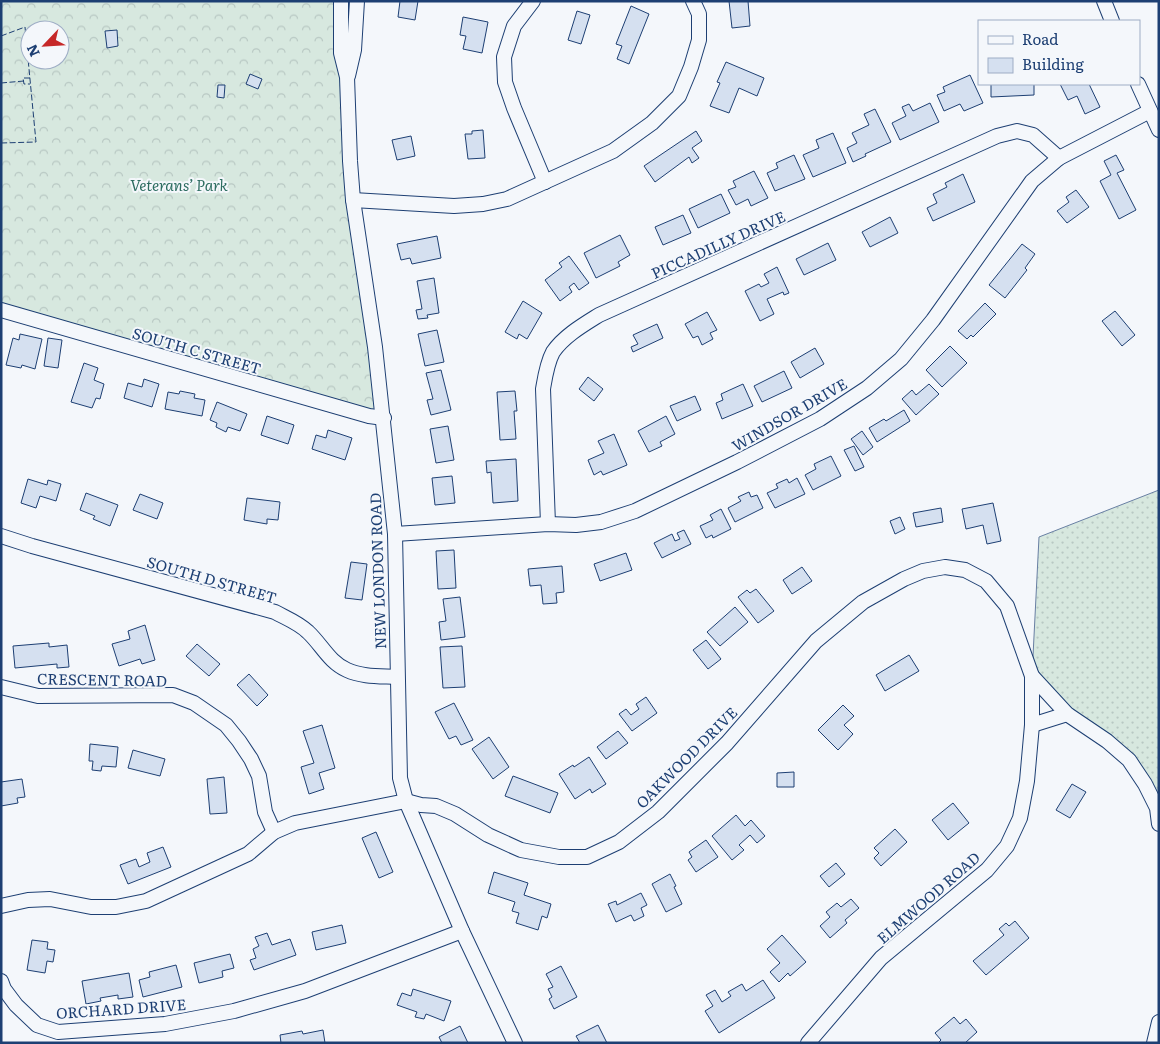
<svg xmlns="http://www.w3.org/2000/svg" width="1160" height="1044" viewBox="0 0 1160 1044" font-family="Literata,serif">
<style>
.grass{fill:url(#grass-dots);stroke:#687fa3}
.forest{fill:url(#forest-crowns);stroke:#687fa3;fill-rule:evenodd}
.building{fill:#d5e0f0;stroke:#1d3f73}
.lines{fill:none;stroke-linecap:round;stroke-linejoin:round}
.minor-casing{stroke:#1d3f73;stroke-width:16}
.minor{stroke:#f4f7fb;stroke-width:14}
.fence{stroke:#1d3f73;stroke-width:1;stroke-dasharray:6 2.5;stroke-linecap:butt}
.labels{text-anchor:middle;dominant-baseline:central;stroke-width:4;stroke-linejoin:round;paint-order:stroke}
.park-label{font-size:15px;font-style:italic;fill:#2c6c60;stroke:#f4f7fb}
.street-label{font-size:15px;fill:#1d3f73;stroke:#f4f7fb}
</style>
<defs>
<pattern id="grass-dots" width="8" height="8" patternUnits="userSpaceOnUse" patternTransform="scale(1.25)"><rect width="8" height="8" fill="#d7e8df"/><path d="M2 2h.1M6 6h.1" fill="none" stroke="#b8c8c3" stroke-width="1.8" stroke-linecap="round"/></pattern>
<pattern id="forest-crowns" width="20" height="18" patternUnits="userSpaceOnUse" patternTransform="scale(1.25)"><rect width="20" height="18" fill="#d7e8df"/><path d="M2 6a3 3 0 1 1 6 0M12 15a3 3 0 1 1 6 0" fill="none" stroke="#b8c8c3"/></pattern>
</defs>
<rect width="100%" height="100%" fill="#f4f7fb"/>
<polygon class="grass" points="1159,490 1159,824 1145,784 1032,676 1039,537"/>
<path class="forest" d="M1,1H341L350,161L384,418L1,310ZM30,30H60V60H30Z"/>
<g class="building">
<polygon points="400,1 418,1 415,20 398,17"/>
<polygon points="729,1 748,1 750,26 732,28"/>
<polygon points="631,6 649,14 629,64 617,59 622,46 616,44"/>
<polygon points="577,11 590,15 581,44 568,40"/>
<polygon points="463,17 488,22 482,53 463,49 466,36 460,35"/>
<polygon points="117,30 118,46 107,48 105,31"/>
<polygon points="726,62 764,78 757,96 739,88 729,113 710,106 720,83 717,82"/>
<polygon points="250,74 262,79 258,89 246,84"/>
<polygon points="970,75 983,103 964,111 960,104 944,111 937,95 945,92 943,87"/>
<polygon points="991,84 1034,84 1034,95 991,97"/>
<polygon points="1060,84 1089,84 1100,107 1085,114 1077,96 1068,100"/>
<polygon points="218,85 225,85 224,98 217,97"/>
<polygon points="930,103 939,122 900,140 892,123 906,116 902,107 909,104 913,111"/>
<polygon points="875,109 891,142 865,154 866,156 853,162 847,148 857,143 852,133 869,125 864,114"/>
<polygon points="483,130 485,158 468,159 465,134 472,134 472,131"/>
<polygon points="696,131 702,141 692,148 699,158 692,163 689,157 655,182 644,166"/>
<polygon points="833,133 846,163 813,177 803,155 819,148 816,140"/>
<polygon points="411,136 415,156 397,160 392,140"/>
<polygon points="794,155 805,179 775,191 767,173 778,168 776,163"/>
<polygon points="1116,155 1124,170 1117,173 1136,210 1119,219 1100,181 1111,175 1104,161"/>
<polygon points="754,171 768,198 751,206 748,199 736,205 728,190 736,187 733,181"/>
<polygon points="963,174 975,202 933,221 927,208 937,203 933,194 947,187 945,183"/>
<polygon points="1076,190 1089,207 1067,223 1057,211 1069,202 1066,197"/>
<polygon points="721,194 730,213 698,228 689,209"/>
<polygon points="683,215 691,233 663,245 655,227"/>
<polygon points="890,217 898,233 870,247 862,232"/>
<polygon points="620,235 630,255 618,262 620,266 596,278 584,253"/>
<polygon points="437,236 441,258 412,264 410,258 401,260 397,244"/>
<polygon points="828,243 836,260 804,275 796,259"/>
<polygon points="1022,244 1035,254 1025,268 1027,270 1005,298 989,285"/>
<polygon points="569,256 589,283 579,290 574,283 569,287 572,292 560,301 545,280 562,267 559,263"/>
<polygon points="777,267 789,293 784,295 783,292 767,299 774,314 760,321 745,291 759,284 761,287 769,283 764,274"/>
<polygon points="434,278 439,313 427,315 428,318 418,319 416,310 422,309 417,281"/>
<polygon points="523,301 542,313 527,339 519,334 517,339 505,332"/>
<polygon points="985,303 996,314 973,337 971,335 967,339 958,331"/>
<polygon points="1115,311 1135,335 1122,346 1102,321"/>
<polygon points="707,312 717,330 710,333 713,339 702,345 698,336 693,338 685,324"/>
<polygon points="657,324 663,338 633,352 631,347 638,344 633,335"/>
<polygon points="437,330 444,362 425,366 418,334"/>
<polygon points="20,334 42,339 35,369 22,365 21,368 6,365 13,338 19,340"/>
<polygon points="48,338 62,340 58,368 44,366"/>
<polygon points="950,346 967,363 942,387 926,370"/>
<polygon points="815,348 824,364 800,378 791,362"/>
<polygon points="84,363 98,368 94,380 104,384 100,399 96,398 92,408 71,402"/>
<polygon points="441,370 451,410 431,415 427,400 433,399 426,373"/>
<polygon points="784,371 792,388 762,402 754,386"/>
<polygon points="588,377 603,389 594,401 579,389"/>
<polygon points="144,379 159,384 152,407 124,398 128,383 142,387"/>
<polygon points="743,384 753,406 722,419 716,403 723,400 721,394"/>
<polygon points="929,384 939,394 916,415 902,399 912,390 916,395"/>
<polygon points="180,391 195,394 194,398 205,400 202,416 165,409 168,392 179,394"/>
<polygon points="515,391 517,411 514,411 516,439 500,440 497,392"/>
<polygon points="695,396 701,410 677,421 670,406"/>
<polygon points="217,402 247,414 240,431 228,427 226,432 216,427 217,423 210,420"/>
<polygon points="904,410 910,421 877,442 869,428 884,419 886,421"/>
<polygon points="267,416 294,425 288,444 261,435"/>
<polygon points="666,416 675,434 660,442 662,446 649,452 638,431"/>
<polygon points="448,426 454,460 436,463 430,429"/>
<polygon points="328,430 352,438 345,460 312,449 316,435 326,438"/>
<polygon points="862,431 873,447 863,455 851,439"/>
<polygon points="614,434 627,465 603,475 601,471 594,475 588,460 604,453 598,441"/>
<polygon points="854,446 864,467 855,471 844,450"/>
<polygon points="831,456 841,476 813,490 805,475 816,469 814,464"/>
<polygon points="516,459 518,501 493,503 491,472 487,473 486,461"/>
<polygon points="452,476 455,503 435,505 432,478"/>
<polygon points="797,478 805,494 775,508 767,493 778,488 776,484 787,479 789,483"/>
<polygon points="28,479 47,485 48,480 61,484 56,501 40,496 36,508 21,503"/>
<polygon points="749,492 751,497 757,495 763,508 735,522 728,508 741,501 738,497"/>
<polygon points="86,493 118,505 110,526 93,519 95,516 80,510"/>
<polygon points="140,494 163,503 157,519 133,510"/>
<polygon points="247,498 280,502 278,520 267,519 267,524 244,520"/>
<polygon points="993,503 1001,541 987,544 983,525 966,529 962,509"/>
<polygon points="941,508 943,522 916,527 913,513"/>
<polygon points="721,509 731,529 713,538 712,535 706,538 700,526 713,520 710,515"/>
<polygon points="900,517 905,529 895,534 890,521"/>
<polygon points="684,530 691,544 662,558 654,543 672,534 675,541 680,539 677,533"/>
<polygon points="454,550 456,588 438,589 436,551"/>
<polygon points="626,553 632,570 600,581 594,564"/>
<polygon points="351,562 367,564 362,600 345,598"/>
<polygon points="562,566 564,592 556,593 557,603 543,604 541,585 530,586 528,569"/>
<polygon points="802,567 812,581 792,594 783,580"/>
<polygon points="756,589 774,611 758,623 738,597 747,590 750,593"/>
<polygon points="460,597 465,637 441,640 439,622 446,621 443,599"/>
<polygon points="735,607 748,622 720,646 707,632"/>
<polygon points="145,625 155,660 142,664 140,659 119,666 112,644 130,639 128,631"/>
<polygon points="706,640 721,659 708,669 693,650"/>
<polygon points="49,643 49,647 67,645 69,667 57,668 57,664 15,668 13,646"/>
<polygon points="197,644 220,664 209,676 186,656"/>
<polygon points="462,646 465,687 443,688 440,647"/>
<polygon points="909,655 919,671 885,691 876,675"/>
<polygon points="249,674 268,695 257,706 237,685"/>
<polygon points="646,697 657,713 632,731 619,714 626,709 631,715 639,709 636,704"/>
<polygon points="454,703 473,740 461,745 456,736 449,739 435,712"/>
<polygon points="843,705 854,716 844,725 853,734 838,750 818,730"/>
<polygon points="322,725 335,768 319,773 324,789 309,794 301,767 314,763 303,731"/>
<polygon points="618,731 628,743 606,759 597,747"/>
<polygon points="489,737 509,767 493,779 472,749"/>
<polygon points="90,744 118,747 116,767 102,766 101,771 92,770 93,761 89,761"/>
<polygon points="133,750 165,759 160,776 128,768"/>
<polygon points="589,757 606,784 592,793 590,789 575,799 559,774 573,765 574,767"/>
<polygon points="794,772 794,787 777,787 777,773"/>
<polygon points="513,776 558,793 550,813 505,796"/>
<polygon points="224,777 227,813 210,814 207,779"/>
<polygon points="22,779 25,797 17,798 18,803 1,806 1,782"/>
<polygon points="1072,784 1086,792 1070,818 1056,810"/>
<polygon points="953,803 969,823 948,840 932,820"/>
<polygon points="736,815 745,826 751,820 765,836 757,843 750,835 739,845 744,850 732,860 712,836"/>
<polygon points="895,829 907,842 881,866 874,858 879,853 874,848"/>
<polygon points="376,832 393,872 379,878 362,838"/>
<polygon points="706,840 718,857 696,872 688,860 692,857 689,852"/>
<polygon points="163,847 171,867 128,884 120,865 136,859 139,867 150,862 147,853"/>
<polygon points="836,863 845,874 829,887 820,876"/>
<polygon points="494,872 528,883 524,895 551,904 547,918 542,916 538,930 516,923 519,913 512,911 515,902 488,893"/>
<polygon points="670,874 676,886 674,887 682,904 666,912 652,884"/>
<polygon points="641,893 647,905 641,908 644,916 634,921 631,915 616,922 608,904 616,901 617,905"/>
<polygon points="851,899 859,908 845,920 847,923 830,938 820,926 830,917 826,912 837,903 841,907"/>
<polygon points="1015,921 1029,938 986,975 973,961 1004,935 999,929 1006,923 1009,926"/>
<polygon points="342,925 346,943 316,950 312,932"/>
<polygon points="267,933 272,945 290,939 296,955 254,970 250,960 256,958 253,949 259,946 255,937"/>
<polygon points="782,935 806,962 790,976 788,973 779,982 770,972 780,963 767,949"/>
<polygon points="32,940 48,942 47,949 55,950 53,962 47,961 45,973 27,970"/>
<polygon points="230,954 234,968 222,971 223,977 199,983 194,963"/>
<polygon points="176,965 182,987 143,997 139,980 150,977 149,972"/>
<polygon points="561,966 577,997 554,1009 549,999 552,997 548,989 553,987 546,974"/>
<polygon points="129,973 133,997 118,999 118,995 100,998 101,1001 86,1004 82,981"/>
<polygon points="763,980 775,998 719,1033 705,1011 713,1006 706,995 715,990 722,1002 731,996 728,992 742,984 746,991"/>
<polygon points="413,989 451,1001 444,1021 426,1014 424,1019 415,1017 417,1012 397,1005 402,993 411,996"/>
<polygon points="954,1017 960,1024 966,1019 977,1032 965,1043 938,1043 941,1040 935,1033"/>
<polygon points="598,1025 607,1043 580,1043 576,1036"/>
<polygon points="460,1026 468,1043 442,1043 439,1037"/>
<polygon points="323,1030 325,1043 281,1043 280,1035 302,1031 303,1034"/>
</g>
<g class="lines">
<g class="minor-casing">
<g id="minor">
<polyline points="341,1 341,53 347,77 350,161 353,200 375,347 395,534 400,778 406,801 462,931 515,1043"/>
<polyline points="533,1 514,26 504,57 505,82 514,108 545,182"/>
<polyline points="1104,1 1112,21"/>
<polyline points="348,76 354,50 357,1"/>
<polyline points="1138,84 1159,130"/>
<polyline points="353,200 454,206 483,204 507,199 613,151 652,123 679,96 691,67 699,40 699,14 693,1"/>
<polyline points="1,310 369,416 384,418"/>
<path d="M548,524L543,389C545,377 547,363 553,352C564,336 583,325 599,315L997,136L1017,131L1033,135L1059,158"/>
<polyline points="395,534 548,524 576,525 601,522 635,511 737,462 820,419 867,388 901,359 933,320 1032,181 1059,158 1150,111"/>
<path d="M1,536L32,546L275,612C286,618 299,623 308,632C322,645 329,662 347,670C362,677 380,676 397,677"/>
<polyline points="1032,676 1067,714 1107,741 1129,760 1145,784 1157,808 1159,824"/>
<polyline points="1,687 38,696 173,695 194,703 226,725 239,741 251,759 259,776 265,812 274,832"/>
<polyline points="1032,725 1067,714"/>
<polyline points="1,906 28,900 50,899 91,907 116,907 146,901 248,854 274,832 295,823 406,801 421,805 436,806 455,814 488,835 521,850 559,857 587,857 619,842 658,812 727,743 816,641 863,602 904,579 923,571 945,567 965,570 986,581 1007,606 1032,676 1032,725 1027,781 1020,818 1007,846 987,870 881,958 808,1043"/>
<polyline points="1,981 4,989 16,1005 37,1025 58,1032 165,1024 234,1011 305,991 462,931"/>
<polyline points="1154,1043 1159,1022"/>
</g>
</g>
<use href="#minor" class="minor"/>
<g class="fence">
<polyline points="1,36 25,27 36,142 1,143"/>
<polyline points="30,78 23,78 24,84 30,84"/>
<polyline points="1,83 24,81"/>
</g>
</g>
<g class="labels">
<g class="park-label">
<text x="179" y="184">Veterans’ Park</text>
</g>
<g class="street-label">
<text transform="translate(718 244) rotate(-24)">PICCADILLY DRIVE</text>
<text transform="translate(197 350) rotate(16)">SOUTH C STREET</text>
<text transform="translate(789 414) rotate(-30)">WINDSOR DRIVE</text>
<text transform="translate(377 571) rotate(-92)">NEW LONDON ROAD</text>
<text transform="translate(212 579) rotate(16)">SOUTH D STREET</text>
<text transform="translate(102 679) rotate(1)">CRESCENT ROAD</text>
<text transform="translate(686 757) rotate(-45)">OAKWOOD DRIVE</text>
<text transform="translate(928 897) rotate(-41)">ELMWOOD ROAD</text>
<text transform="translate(121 1008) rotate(-4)">ORCHARD DRIVE</text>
</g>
</g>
<rect width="1160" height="1044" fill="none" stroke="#1d3f73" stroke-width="5"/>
<rect x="978" y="20" width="162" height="65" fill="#f4f7fb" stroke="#9eadc5"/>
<rect x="988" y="36" width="25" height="8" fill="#f4f7fb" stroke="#9eadc5"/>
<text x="1022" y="45" font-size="15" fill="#1d3f73">Road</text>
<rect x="988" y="58" width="25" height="15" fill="#d5e0f0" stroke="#9eadc5"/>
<text x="1022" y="70" font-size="15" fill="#1d3f73">Building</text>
<g transform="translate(45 45) rotate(245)"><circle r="24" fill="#f4f7fb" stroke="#9eadc5"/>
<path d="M0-4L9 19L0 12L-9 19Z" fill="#c62828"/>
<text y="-8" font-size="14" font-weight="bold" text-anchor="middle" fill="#1d3f73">N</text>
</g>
</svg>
